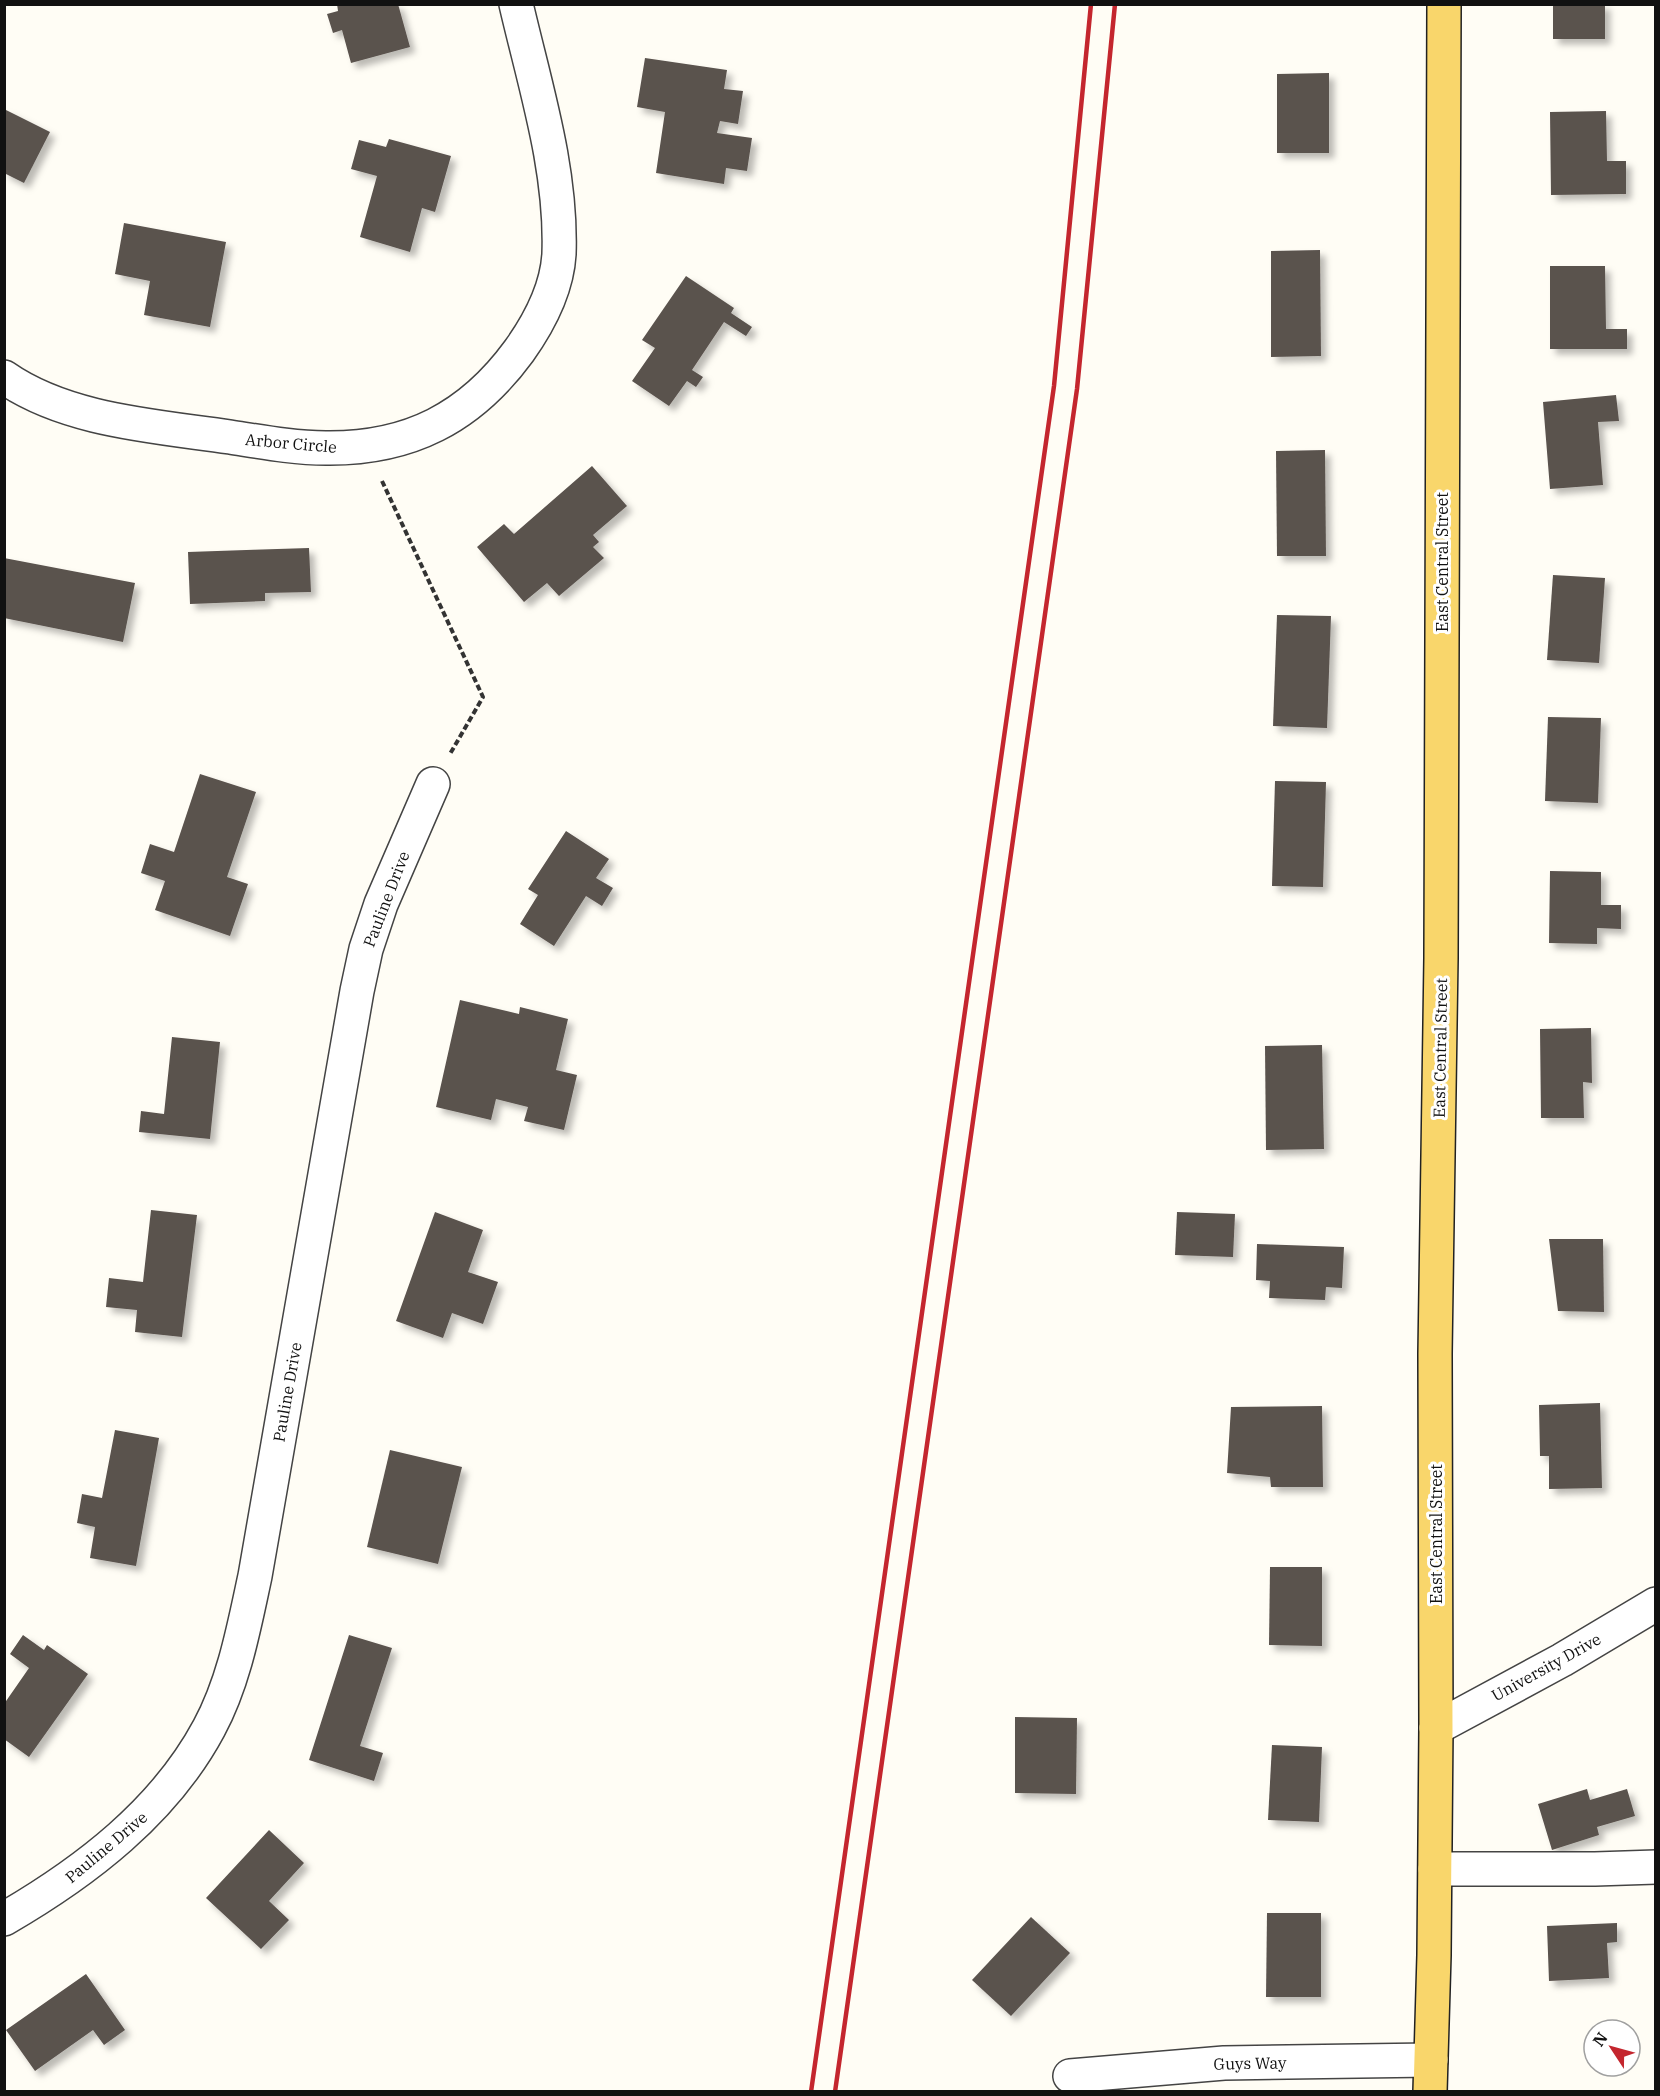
<svg xmlns="http://www.w3.org/2000/svg" width="1660" height="2096" viewBox="0 0 1660 2096" font-family="'IBM Plex Serif',serif">
<style>
.building{fill:#5a524d;filter:url(#shadow)}
.lines{fill:none;stroke-linecap:round;stroke-linejoin:round}
.minor-casing{stroke:#444;stroke-width:36}
.major-casing{stroke:#222;stroke-width:36}
.path{stroke:#333;stroke-width:4;stroke-dasharray:6 3;stroke-linecap:butt}
.minor{stroke:#fff;stroke-width:33}
.major{stroke:#f9d66b;stroke-width:33}
.rail{stroke:#c4262e;stroke-width:4.5}
.labels{text-anchor:middle;dominant-baseline:central;stroke-width:6;stroke-linejoin:round;paint-order:stroke}
.street-label{font-size:16px;fill:#111;stroke:#fff}
</style>
<defs>
<filter id="shadow"><feDropShadow dx="5.5" dy="5.5" stdDeviation="3" flood-color="#0004"/></filter>
</defs>
<rect width="100%" height="100%" fill="#fffdf5"/>
<g class="building">
<polygon points="337,4 398,4 410,47 351,63 342,30 333,33 327,14 338,11"/>
<rect x="1553" y="4" width="52" height="35"/>
<polygon points="645,58 727,70 724,89 743,91 738,124 720,121 717,133 752,138 747,171 726,168 724,184 656,173 665,112 637,107"/>
<polygon points="1329,73 1329,153 1277,153 1277,74"/>
<polygon points="4,109 50,132 24,183 4,173"/>
<polygon points="1606,111 1607,161 1626,161 1626,194 1551,195 1550,112"/>
<polygon points="389,139 451,156 435,212 422,208 410,252 360,237 377,176 351,169 359,140 386,147"/>
<polygon points="124,223 226,242 210,327 144,315 150,281 115,274"/>
<polygon points="1320,250 1321,356 1271,357 1271,251"/>
<polygon points="1550,266 1605,266 1606,329 1627,329 1627,349 1550,349"/>
<polygon points="686,276 734,308 731,313 752,327 746,336 724,322 692,370 703,377 696,387 687,381 669,406 632,381 655,348 642,340"/>
<polygon points="1616,395 1619,421 1598,422 1603,485 1550,489 1543,402"/>
<polygon points="1325,450 1326,556 1277,556 1276,451"/>
<polygon points="592,466 627,506 593,535 599,542 593,547 604,558 559,596 547,583 524,602 477,547 504,524 514,534"/>
<polygon points="309,548 311,592 265,593 265,601 190,604 188,552"/>
<polygon points="4,558 135,583 123,642 4,618"/>
<polygon points="1553,575 1605,578 1599,663 1547,660"/>
<polygon points="1277,615 1331,616 1327,728 1273,726"/>
<polygon points="1548,717 1601,718 1598,803 1545,801"/>
<polygon points="200,774 256,792 227,877 248,884 230,936 155,910 165,881 141,873 150,844 174,852"/>
<polygon points="1275,781 1326,782 1323,887 1272,886"/>
<polygon points="566,831 609,859 596,878 613,888 602,906 586,896 554,946 520,924 538,895 528,889"/>
<polygon points="1550,871 1601,872 1601,905 1621,905 1621,929 1597,928 1597,944 1549,943"/>
<polygon points="460,1000 519,1014 520,1007 568,1019 556,1070 577,1075 564,1130 524,1121 528,1107 496,1099 491,1120 436,1107"/>
<polygon points="1591,1028 1592,1083 1583,1082 1584,1118 1541,1118 1540,1029"/>
<polygon points="172,1037 220,1042 210,1139 139,1132 141,1111 164,1114"/>
<polygon points="1322,1045 1324,1149 1266,1150 1265,1046"/>
<polygon points="151,1210 197,1215 182,1337 135,1332 137,1310 106,1307 109,1278 143,1282"/>
<polygon points="435,1212 483,1230 468,1272 498,1282 483,1324 452,1313 443,1338 396,1321"/>
<polygon points="1177,1212 1235,1214 1233,1257 1175,1255"/>
<polygon points="1549,1239 1603,1239 1604,1312 1558,1311"/>
<polygon points="1257,1244 1344,1247 1342,1288 1326,1287 1325,1300 1269,1298 1270,1281 1256,1280"/>
<polygon points="1600,1403 1602,1488 1549,1489 1549,1456 1540,1456 1539,1405"/>
<polygon points="1322,1406 1323,1487 1271,1487 1270,1477 1227,1473 1231,1407"/>
<polygon points="115,1430 159,1438 136,1566 90,1558 95,1527 77,1523 82,1494 102,1498"/>
<polygon points="390,1450 462,1467 438,1564 367,1547"/>
<polygon points="1270,1567 1322,1567 1322,1646 1269,1645"/>
<polygon points="23,1635 44,1650 47,1645 88,1674 29,1757 4,1739 4,1704 29,1668 10,1654"/>
<polygon points="349,1635 392,1648 360,1746 383,1753 374,1781 309,1760"/>
<polygon points="1015,1717 1077,1718 1076,1794 1015,1793"/>
<polygon points="1272,1745 1322,1747 1319,1822 1268,1820"/>
<polygon points="1587,1789 1590,1800 1627,1789 1635,1816 1597,1827 1599,1835 1552,1850 1538,1804"/>
<polygon points="269,1830 304,1863 269,1901 289,1920 261,1949 206,1898"/>
<polygon points="1267,1913 1321,1913 1321,1997 1266,1997"/>
<polygon points="1031,1917 1070,1953 1011,2016 972,1980"/>
<polygon points="1617,1923 1617,1942 1607,1943 1609,1978 1549,1981 1547,1926"/>
<polygon points="86,1974 125,2030 104,2045 93,2030 35,2071 6,2030"/>
</g>
<g class="lines">
<g class="minor-casing">
<g id="minor">
<path d="M4,377C67,421 156,426 230,437C262,442 294,448 326,448C409,449 470,418 519,351C539,323 557,289 559,254C562,169 535,86 516,4"/>
<polyline points="1436,1728 1562,1660 1656,1604"/>
<polyline points="1435,1869 1595,1869 1656,1867"/>
<path d="M4,1919C85,1872 164,1812 209,1728C234,1682 244,1627 255,1576L357,991L366,949L381,904L433,784"/>
<polyline points="1070,2076 1224,2063 1431,2060"/>
</g>
</g>
<g class="major-casing">
<polyline id="major" points="1430,2092 1434,1955 1436,1728 1435,1354 1441,958 1444,4"/>
</g>
<polyline class="path" points="382,481 483,697 450,754"/>
<use href="#minor" class="minor"/>
<use href="#major" class="major"/>
<g class="rail">
<polyline points="811,2092 1054,386 1091,4"/>
<polyline points="835,2092 1077,389 1115,4"/>
</g>
</g>
<g class="labels">
<g class="street-label">
<text transform="translate(291 443) rotate(5)">Arbor Circle</text>
<text transform="translate(1442 562) rotate(-90)">East Central Street</text>
<text transform="translate(386 899) rotate(-69)">Pauline Drive</text>
<text transform="translate(1440 1048) rotate(-89)">East Central Street</text>
<text transform="translate(287 1392) rotate(-80)">Pauline Drive</text>
<text transform="translate(1436 1534) rotate(-90)">East Central Street</text>
<text transform="translate(1546 1667) rotate(-29)">University Drive</text>
<text transform="translate(106 1847) rotate(-40)">Pauline Drive</text>
<text transform="translate(1250 2063) rotate(-1)">Guys Way</text>
</g>
</g>
<rect width="1660" height="2096" fill="none" stroke="#111111" stroke-width="12"/>
<g transform="translate(1612 2048) rotate(306)"><circle r="28" fill="#ffffff" stroke="#a0a0a0" stroke-width="1.5"/>
<path d="M0-4.5L10 22L0 15L-10 22Z" fill="#c4262e"/>
<text y="-9" font-size="16" font-weight="bold" text-anchor="middle" fill="#111111">N</text>
</g>
</svg>
